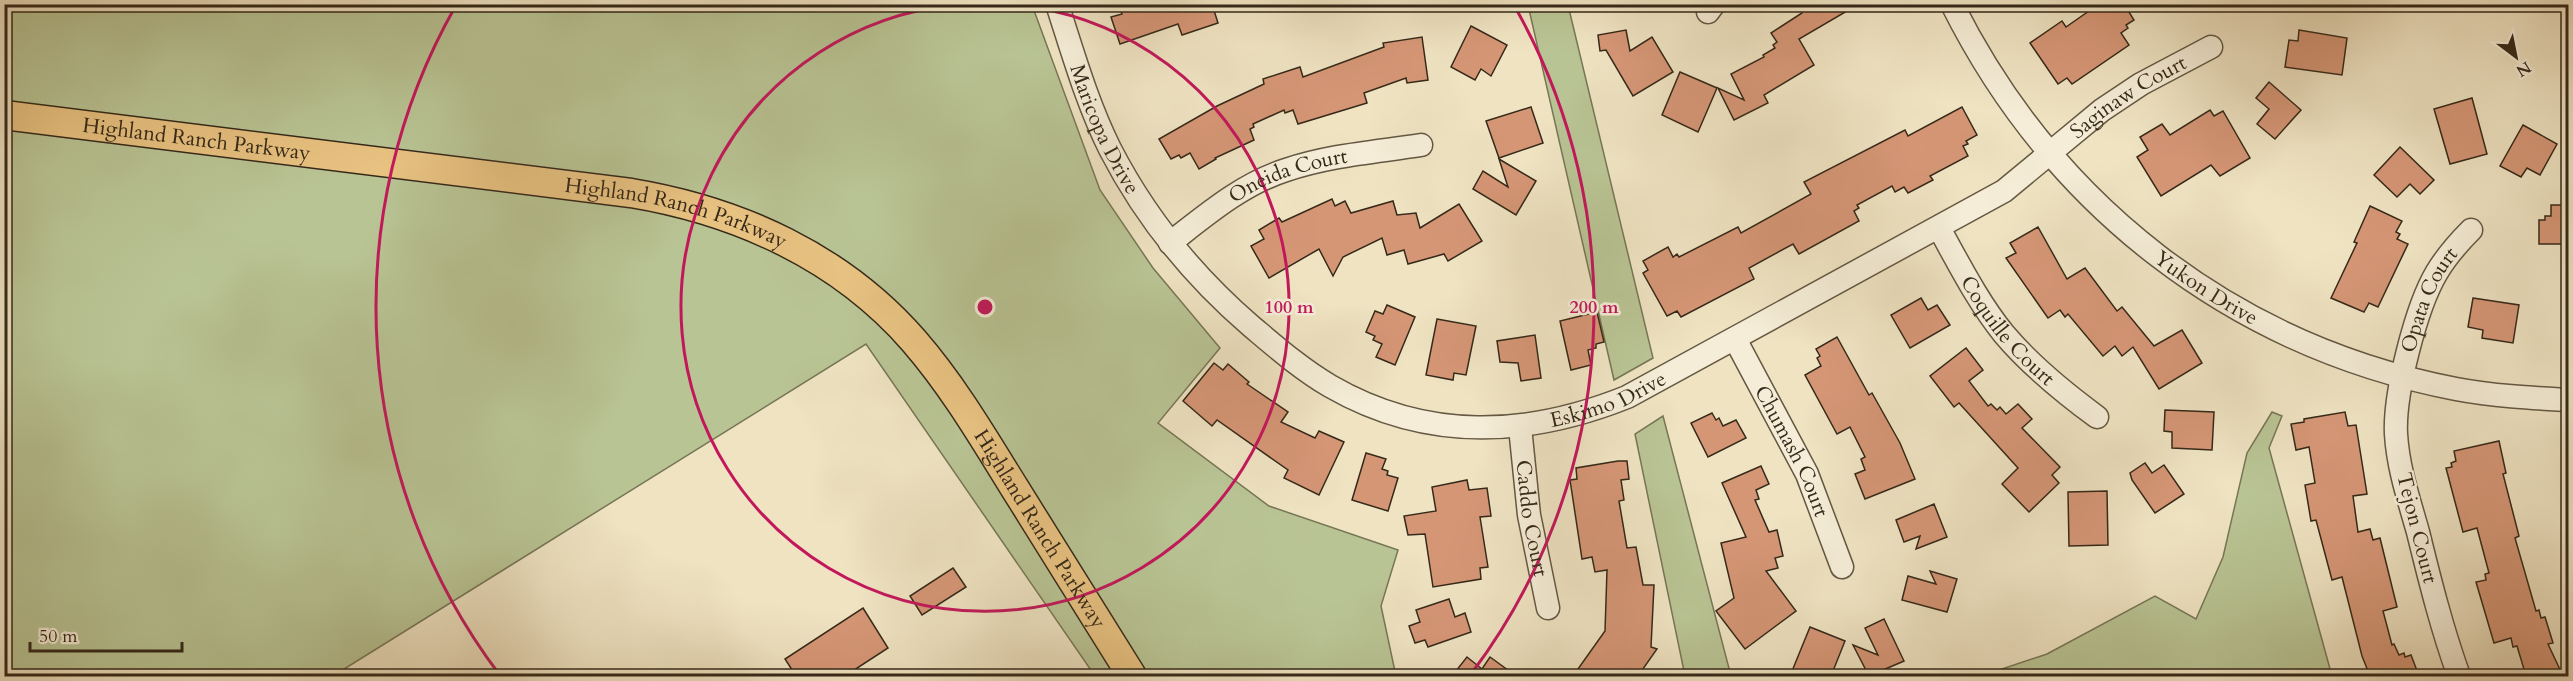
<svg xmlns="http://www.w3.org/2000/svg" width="2573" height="681" viewBox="0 0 2573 681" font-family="Cardo,serif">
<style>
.green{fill:#b9c494;stroke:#777656;stroke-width:1.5}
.building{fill:#d59676;stroke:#352919;stroke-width:1.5}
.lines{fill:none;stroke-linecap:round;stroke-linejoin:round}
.minor-casing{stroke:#645843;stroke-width:25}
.major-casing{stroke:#352919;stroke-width:31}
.minor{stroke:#f5edd7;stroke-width:22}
.major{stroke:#e8c281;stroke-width:28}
.ring{fill:none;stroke:#c2185b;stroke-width:3}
.labels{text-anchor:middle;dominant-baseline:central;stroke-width:5;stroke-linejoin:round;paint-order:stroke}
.street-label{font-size:21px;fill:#352919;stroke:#f5edd7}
.centre{fill:#c2185b;stroke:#f5edd7;stroke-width:3}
.ring-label{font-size:18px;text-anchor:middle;font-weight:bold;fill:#c2185b;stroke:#f5edd7;stroke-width:5;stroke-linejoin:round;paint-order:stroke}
</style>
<rect width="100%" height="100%" fill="#efe3c2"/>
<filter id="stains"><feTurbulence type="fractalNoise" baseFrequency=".00333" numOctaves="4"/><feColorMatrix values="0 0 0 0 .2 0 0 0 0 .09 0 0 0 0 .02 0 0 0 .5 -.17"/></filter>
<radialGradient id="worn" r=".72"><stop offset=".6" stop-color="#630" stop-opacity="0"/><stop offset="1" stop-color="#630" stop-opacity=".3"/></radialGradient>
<g class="green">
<polygon points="4,5 1032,5 1100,190 1153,268 1220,348 1158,423 1269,506 1398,550 1381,606 1396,676 1095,676 866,344 333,676 5,676"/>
<polygon points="1528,5 1568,5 1653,358 1614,380"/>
<polygon points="2272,412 2282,416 2269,448 2332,676 1981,676 2047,654 2155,596 2196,619 2223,557 2247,453"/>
<polygon points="1663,416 1731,676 1685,676 1635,434"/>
</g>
<g class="building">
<polygon points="1119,4 1212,4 1218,23 1182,35 1178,24 1120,44 1111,17 1122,14"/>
<polygon points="1797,4 1859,4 1799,39 1814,65 1764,95 1768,103 1734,120 1718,88 1744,100 1731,74 1764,57 1763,55 1775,48 1773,45 1777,42 1771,33 1802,13"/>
<polygon points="2099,4 2124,4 2134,20 2126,25 2128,28 2121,33 2129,45 2072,84 2067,78 2058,84 2030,43 2062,21 2066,27"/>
<polygon points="1471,26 1507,45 1491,76 1481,69 1475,80 1451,67"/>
<polygon points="1626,30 1630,51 1652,37 1673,72 1633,96 1606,50 1600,51 1598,35"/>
<polygon points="2299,30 2347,38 2342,75 2285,67 2289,40 2298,41"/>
<polygon points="1422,37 1428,80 1407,83 1406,78 1364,93 1367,103 1298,124 1293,110 1285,113 1284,110 1253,124 1254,127 1250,129 1254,140 1215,158 1216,159 1199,169 1190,153 1181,158 1179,155 1171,159 1159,139 1217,106 1264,84 1263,79 1300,67 1303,77 1384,47 1383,43"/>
<polygon points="1680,72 1717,88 1698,132 1662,115"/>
<polygon points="2269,82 2301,110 2275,139 2257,124 2269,109 2256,98"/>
<polygon points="2472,98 2487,154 2450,164 2434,109"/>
<polygon points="1531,107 1543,143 1499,158 1486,121"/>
<polygon points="1962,107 1977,135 1966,141 1968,144 1963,146 1968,156 1930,176 1933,180 1908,193 1904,187 1895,192 1892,186 1857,205 1859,208 1854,211 1859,221 1799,254 1793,244 1749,268 1754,279 1681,317 1677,311 1667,316 1643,273 1648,270 1643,261 1668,247 1673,257 1677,254 1679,257 1738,227 1741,233 1811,194 1804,182 1905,130 1908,136"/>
<polygon points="2210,110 2214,116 2223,111 2250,158 2220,176 2211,165 2161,196 2137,157 2148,150 2140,137 2162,124 2170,135"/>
<polygon points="2523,125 2557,144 2540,175 2527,168 2521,177 2500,166"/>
<polygon points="2400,147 2434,180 2420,194 2410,184 2397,197 2374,175"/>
<polygon points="1499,159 1536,181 1516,215 1473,189 1483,171 1508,187"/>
<polygon points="1332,199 1335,206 1345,201 1351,213 1393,201 1397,215 1416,213 1420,228 1459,204 1482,241 1448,261 1444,254 1408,264 1404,250 1387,255 1382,238 1343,257 1333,276 1319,249 1269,278 1251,246 1264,239 1259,230 1279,218 1282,222"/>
<polygon points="2551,205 2568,205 2568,244 2539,244 2539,220 2545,220 2545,216 2551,216"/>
<polygon points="2370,206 2402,221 2396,232 2400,234 2397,239 2408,244 2378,307 2369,303 2364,312 2331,298 2357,243 2354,242"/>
<polygon points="2038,227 2067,279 2085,268 2117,311 2122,307 2154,346 2182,330 2202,363 2159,389 2133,347 2122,356 2115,346 2103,356 2068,314 2065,317 2060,310 2048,318 2006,258 2016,253 2010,243"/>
<polygon points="1921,298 1928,310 1937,305 1950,325 1910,348 1891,315"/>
<polygon points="2473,298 2519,305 2513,343 2482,338 2483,330 2468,327"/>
<polygon points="1387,305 1415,317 1395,365 1376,357 1382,344 1373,340 1375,336 1366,332 1375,311 1383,314"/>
<polygon points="1597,312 1604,342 1596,344 1596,348 1588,350 1591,365 1571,370 1560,321"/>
<polygon points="1437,319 1476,326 1466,375 1454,373 1453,380 1426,375"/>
<polygon points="1535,335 1541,378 1521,381 1518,363 1500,362 1497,341"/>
<polygon points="1837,337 1869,395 1872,393 1900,443 1915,479 1865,499 1855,474 1865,470 1861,459 1865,457 1850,427 1837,434 1805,375 1821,366 1817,358 1820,356 1816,349"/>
<polygon points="1966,348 1983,370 1969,381 1988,406 1991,404 1997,410 2000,407 2006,414 2018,404 2032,419 2022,428 2060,467 2052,475 2059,483 2029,512 2002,484 2018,468 1959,403 1954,407 1930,376"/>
<polygon points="1214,363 1223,370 1228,364 1249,382 1247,384 1288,412 1281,422 1315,438 1319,431 1344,442 1319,495 1284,478 1288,470 1217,420 1212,426 1183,401"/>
<polygon points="2165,410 2214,412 2212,450 2172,448 2172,432 2164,431"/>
<polygon points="2345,412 2348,426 2356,425 2367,494 2353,496 2358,532 2370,529 2373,540 2380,538 2397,607 2383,611 2392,645 2394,644 2399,655 2404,653 2405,657 2411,655 2419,676 2370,676 2362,656 2342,577 2332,580 2316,520 2311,521 2305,485 2315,483 2309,447 2296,450 2291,424 2304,422 2304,419"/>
<polygon points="1712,413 1716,420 1719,418 1723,426 1736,420 1746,438 1708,457 1691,423"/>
<polygon points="2499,441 2506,473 2503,474 2519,536 2515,538 2536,611 2539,610 2541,618 2545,617 2553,643 2548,644 2563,676 2526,676 2517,646 2513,647 2511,638 2494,643 2476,582 2486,580 2485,574 2489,573 2477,528 2463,532 2446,468 2452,467 2451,463 2456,461 2454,451"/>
<polygon points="1366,453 1386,459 1382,469 1388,471 1387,475 1398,478 1388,511 1352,500"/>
<polygon points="1618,461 1627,461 1629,479 1621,480 1624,500 1619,501 1627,548 1636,547 1643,585 1654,585 1651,647 1657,649 1638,676 1573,676 1605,631 1607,570 1595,572 1592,557 1582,559 1570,480 1577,479 1576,468"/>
<polygon points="2145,463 2152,473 2164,465 2184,494 2155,513 2132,480 2130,473"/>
<polygon points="1761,466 1769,484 1756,490 1759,499 1755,500 1769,532 1777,530 1783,556 1775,558 1778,568 1766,571 1796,611 1745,649 1716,611 1734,598 1721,543 1746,537 1722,483"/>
<polygon points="1467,480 1469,490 1487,488 1491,516 1480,517 1488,567 1480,568 1481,579 1433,587 1425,534 1408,535 1404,516 1436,511 1432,487"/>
<polygon points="2107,491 2108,545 2069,546 2068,492"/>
<polygon points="1934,504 1947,537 1916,549 1920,536 1904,542 1896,520"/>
<polygon points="953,568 966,587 922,615 910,596"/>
<polygon points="1930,571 1957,579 1947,612 1902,600 1908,576 1936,584"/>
<polygon points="1449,599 1455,617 1465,613 1471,632 1428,647 1425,640 1415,643 1409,626 1420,622 1416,610"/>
<polygon points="863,608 888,648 845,676 796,676 785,659"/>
<polygon points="1884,619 1904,661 1869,676 1853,645 1878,655 1865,628"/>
<polygon points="1810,627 1845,641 1831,676 1790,676"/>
<polygon points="1467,657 1482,669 1490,657 1516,676 1452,676"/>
</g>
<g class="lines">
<g class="minor-casing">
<g id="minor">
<path id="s1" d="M1057,4C1073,53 1087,103 1110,149C1145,217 1193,276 1251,326C1276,347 1301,369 1330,386C1427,442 1527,437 1627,397L2004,191L2102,110L2141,84L2211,47"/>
<path id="s2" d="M1952,4C2053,206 2233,346 2456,389C2493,396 2531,398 2568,400"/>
<polyline points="1708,12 1714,4"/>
<path id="s3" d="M1939,228C1959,264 1978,302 2004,334C2031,366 2063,392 2097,417"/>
<path id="s4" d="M1170,243C1206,215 1242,184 1286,170C1330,155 1376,152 1421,145"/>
<path id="s5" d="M1735,339L1807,474L1842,567"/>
<path id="s6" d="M1520,427L1529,515L1548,608"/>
<path id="s7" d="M2459,676C2442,629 2430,581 2418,532C2409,500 2398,468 2396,434C2394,394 2416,307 2437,272C2446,257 2458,243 2471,230"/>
</g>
</g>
<g class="major-casing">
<g id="major">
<path id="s8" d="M4,115L631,193C739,211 841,257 914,341C953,386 983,437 1014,487C1053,550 1093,613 1132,676"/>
</g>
</g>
<use href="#minor" class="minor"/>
<use href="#major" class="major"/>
</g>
<g class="ring">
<path d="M1017 5A304 304 0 1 1 953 5"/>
<path d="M499 674A609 609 0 0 1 455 7M1515 7A609 609 0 0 1 1471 674"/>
</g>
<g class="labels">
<g class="street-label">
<text stroke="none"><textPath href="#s1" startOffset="1376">Saginaw Court</textPath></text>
<text stroke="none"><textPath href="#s1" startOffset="134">Maricopa Drive</textPath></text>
<text stroke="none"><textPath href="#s8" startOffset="194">Highland Ranch Parkway</textPath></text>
<text stroke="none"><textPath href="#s4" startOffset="138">Oneida Court</textPath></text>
<text stroke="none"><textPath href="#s8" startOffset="680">Highland Ranch Parkway</textPath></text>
<text stroke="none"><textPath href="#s2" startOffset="386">Yukon Drive</textPath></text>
<text stroke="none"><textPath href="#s7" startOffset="390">Opata Court</textPath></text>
<text stroke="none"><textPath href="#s3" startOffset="124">Coquille Court</textPath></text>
<text stroke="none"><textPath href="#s1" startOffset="771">Eskimo Drive</textPath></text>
<text stroke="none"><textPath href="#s5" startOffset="126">Chumash Court</textPath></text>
<text stroke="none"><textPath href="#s6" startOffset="92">Caddo Court</textPath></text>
<text stroke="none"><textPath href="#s8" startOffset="1184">Highland Ranch Parkway</textPath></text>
<text transform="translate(2417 528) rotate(76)">Tejon Court</text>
</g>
</g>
<circle cx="985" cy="307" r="9" class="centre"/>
<g class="ring-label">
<text x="1289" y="313">100 m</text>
<text x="1594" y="313">200 m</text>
</g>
<rect width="2573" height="681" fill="none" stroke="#efe3c2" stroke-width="24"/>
<rect x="6" y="6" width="2561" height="669" fill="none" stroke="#352919" stroke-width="3"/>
<rect x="12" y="12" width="2549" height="657" fill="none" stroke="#352919" stroke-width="1.5"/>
<g transform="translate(2516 57) rotate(148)" stroke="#f5edd7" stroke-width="4.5" paint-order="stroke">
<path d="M0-4.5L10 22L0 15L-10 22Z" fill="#352919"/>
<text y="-9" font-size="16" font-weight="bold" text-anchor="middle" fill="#352919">N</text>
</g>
<path d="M30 642v9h152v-9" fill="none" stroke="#352919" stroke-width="3"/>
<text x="39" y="642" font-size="18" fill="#352919" stroke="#f5edd7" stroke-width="4.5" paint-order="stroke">50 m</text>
<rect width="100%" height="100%" filter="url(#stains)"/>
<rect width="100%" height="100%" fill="url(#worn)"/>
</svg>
